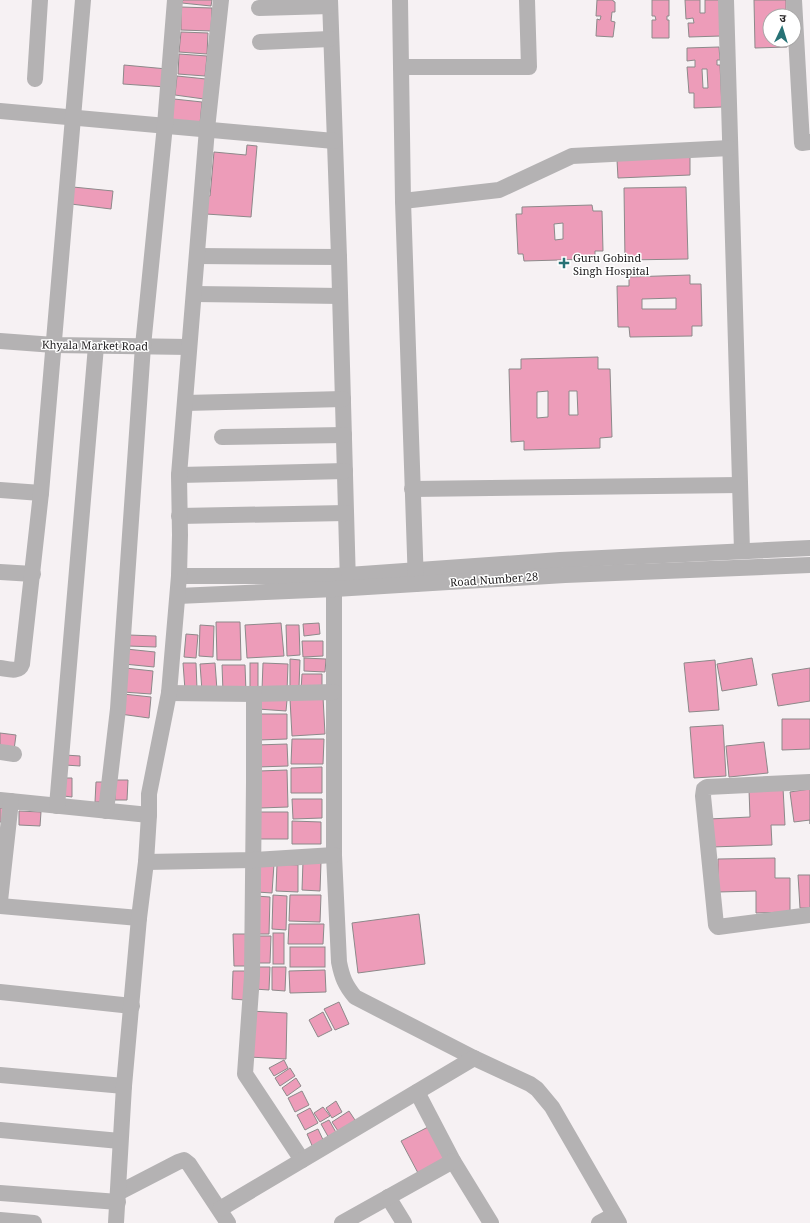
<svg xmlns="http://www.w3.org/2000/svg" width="810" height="1223" viewBox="0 0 810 1223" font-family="'Noto Serif','Noto Sans Devanagari',serif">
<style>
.building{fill:#ed9cb9;stroke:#8d898a;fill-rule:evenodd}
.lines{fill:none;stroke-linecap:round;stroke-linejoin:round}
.minor{stroke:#b4b2b3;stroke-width:16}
.poi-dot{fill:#277275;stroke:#fff;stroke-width:1.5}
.labels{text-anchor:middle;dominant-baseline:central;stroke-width:3;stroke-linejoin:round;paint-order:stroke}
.poi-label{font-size:11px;fill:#252324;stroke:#fff;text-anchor:start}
.street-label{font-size:11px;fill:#252324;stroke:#fff}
</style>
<rect width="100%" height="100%" fill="#f6f1f3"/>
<g class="building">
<polygon points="183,0 212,0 211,6 182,3"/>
<polygon points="597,0 613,0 613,1 615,2 615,12 612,12 611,21 615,22 613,37 596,36 597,19 600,20 601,16 596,16"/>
<polygon points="652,0 669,0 669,16 667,16 667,20 669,20 669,38 652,38 652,20 656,20 655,16 652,16"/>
<polygon points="685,0 700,0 700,13 705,13 705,0 720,0 721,36 689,37 688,23 694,23 693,18 686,19"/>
<polygon points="754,0 786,0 786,16 770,16 770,40 787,40 787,47 755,48"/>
<polygon points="181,7 212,8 211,31 181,30"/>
<polygon points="181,32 208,33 207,54 179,52"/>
<path d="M719,47L720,60H717V65H720L722,107L694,108V93H689L687,67H695V60L687,61V48ZM702,69H707L708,88H703Z"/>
<polygon points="179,54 207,56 205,76 178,74"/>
<polygon points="124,65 167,69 166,87 123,84"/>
<polygon points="177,76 206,79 204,99 175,95"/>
<polygon points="174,99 202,102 200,124 171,121"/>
<polygon points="247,145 257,146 251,217 206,214 208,196 210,196 214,152 246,155"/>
<polygon points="690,157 690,175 618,178 617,160"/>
<polygon points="73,187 113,191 111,209 71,204"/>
<polygon points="686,187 688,259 625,260 624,188"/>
<path d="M592,205L593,211H602L603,251H595V259L524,261L523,254H518L516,214H522V207ZM563,223V239L555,240L554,224Z"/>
<path d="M690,275V284H701L702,326H692V336L630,337L629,327H618L617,286H629V277ZM676,298V309H642V299Z"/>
<path d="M598,357V369H610L612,437L600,438V448L524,450V441L511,442L509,369H521V359ZM548,391V417L537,418V392ZM569,391H577L578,415H569Z"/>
<polygon points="216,622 240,622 241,660 217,660"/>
<polygon points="281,623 284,656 247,658 245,625"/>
<polygon points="319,623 320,634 304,636 303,624"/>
<polygon points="200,625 214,626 213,657 199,656"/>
<polygon points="286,625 299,625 300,655 287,656"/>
<polygon points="186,634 198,635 196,658 184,657"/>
<polygon points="129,635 156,636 156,647 128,646"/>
<polygon points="302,641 323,641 323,656 303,657"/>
<polygon points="126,649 155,652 154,667 124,664"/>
<polygon points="304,658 326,659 325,672 304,671"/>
<polygon points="752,658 757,685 722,691 717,664"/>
<polygon points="290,659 300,660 299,687 290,687"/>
<polygon points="715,660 719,710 689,712 684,663"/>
<polygon points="183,663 196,663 197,689 185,690"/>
<polygon points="215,663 217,690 202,691 200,664"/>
<rect x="250" y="663" width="8" height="26"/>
<polygon points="263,663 288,664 287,691 262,690"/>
<polygon points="222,665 245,665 246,692 223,692"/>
<polygon points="125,668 153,671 151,694 123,692"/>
<polygon points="810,668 810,701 778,706 772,674"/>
<polygon points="302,674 322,674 322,691 301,691"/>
<polygon points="123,694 151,697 149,718 120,714"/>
<polygon points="323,697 325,734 292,736 290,699"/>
<polygon points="258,698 287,700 286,711 258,709"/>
<polygon points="259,714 287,714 287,739 259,740"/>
<polygon points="782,719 810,719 810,749 782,750"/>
<polygon points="723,725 726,776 694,778 690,727"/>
<polygon points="0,733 16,735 14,750 0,748"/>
<polygon points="292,739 324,739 323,764 291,764"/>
<polygon points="764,742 768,773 729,777 726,746"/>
<polygon points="287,744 288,766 257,767 256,745"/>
<polygon points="65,755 80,756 80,766 65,765"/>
<polygon points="322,767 322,793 291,793 291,768"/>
<polygon points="287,770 288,807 260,808 259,771"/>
<polygon points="64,778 72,778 72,797 64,796"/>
<polygon points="115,780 128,780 127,800 115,800"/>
<polygon points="96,782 106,782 105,802 95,802"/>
<polygon points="783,788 785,825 771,825 772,845 711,847 709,819 750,817 749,790"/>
<polygon points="810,789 810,824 810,820 794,822 790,792"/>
<polygon points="292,799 322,799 322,818 293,819"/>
<polygon points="0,808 5,808 4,822 0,822"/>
<polygon points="19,811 41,812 40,826 19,825"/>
<polygon points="259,812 288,812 288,839 258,839"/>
<polygon points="292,821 321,822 321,844 292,844"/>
<polygon points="775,858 775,878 790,878 790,912 756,913 756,891 718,892 718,859"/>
<polygon points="303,861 321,862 320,891 302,890"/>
<polygon points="259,863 274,864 272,893 257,892"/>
<polygon points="277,864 298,865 298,892 276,891"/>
<polygon points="798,875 810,875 810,908 800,908"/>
<polygon points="273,895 287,896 286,930 272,929"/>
<polygon points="290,895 321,895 320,922 289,921"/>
<polygon points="256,896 270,897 269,934 255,934"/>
<polygon points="419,914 425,964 358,973 352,923"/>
<polygon points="289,924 324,924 323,944 288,944"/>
<rect x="273" y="933" width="11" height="31"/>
<polygon points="233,934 247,934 248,966 234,966"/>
<polygon points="256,936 271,936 270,963 256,963"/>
<rect x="290" y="947" width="35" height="20"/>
<polygon points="254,967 270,967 269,990 254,989"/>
<polygon points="272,967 286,967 285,991 272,990"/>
<polygon points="325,970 326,992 290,993 289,971"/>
<polygon points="233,971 246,971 245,1000 232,999"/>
<polygon points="339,1002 349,1024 335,1030 324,1009"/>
<polygon points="250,1011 287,1013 286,1059 249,1057"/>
<polygon points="323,1012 332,1030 318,1037 309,1020"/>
<polygon points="284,1060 288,1068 274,1076 269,1068"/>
<polygon points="290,1068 295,1076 280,1086 275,1078"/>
<polygon points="296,1078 301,1086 287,1096 282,1088"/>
<polygon points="302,1091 309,1105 295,1112 288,1098"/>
<polygon points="336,1101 342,1112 332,1118 326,1108"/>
<polygon points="323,1107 330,1116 320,1122 314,1113"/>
<polygon points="310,1108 318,1123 305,1130 297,1115"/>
<polygon points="349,1111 357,1123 340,1134 332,1122"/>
<polygon points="329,1120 338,1136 330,1140 321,1124"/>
<polygon points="430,1126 447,1159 418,1173 401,1141"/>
<polygon points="318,1129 325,1144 314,1150 307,1134"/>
</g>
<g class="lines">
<g class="minor">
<polyline points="330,0 339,257 348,584"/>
<polyline points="400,0 401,67"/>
<polyline points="726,0 742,551"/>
<polyline points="794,0 802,143 810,142"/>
<polyline points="259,8 330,6"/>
<polyline points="260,42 330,39"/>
<polyline points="35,79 40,0"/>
<polyline points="0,111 334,141"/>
<polyline points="403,201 499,190 572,156 730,148"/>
<polyline points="197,256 339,257"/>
<polyline points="194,294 340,296"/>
<polyline points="0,341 54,345 189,347"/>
<polyline points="185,403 343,399"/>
<polyline points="222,437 344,435"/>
<polyline points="179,475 345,471"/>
<polyline points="412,489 740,485"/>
<polyline points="0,490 41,493"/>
<polyline points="179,516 346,513"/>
<polyline points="0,572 33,574"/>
<polyline points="179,576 334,576 560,560 810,548"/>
<path d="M334,576V855L339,962C342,977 345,985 355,997L474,1058L530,1084L537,1089L552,1107L619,1223"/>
<polyline points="416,584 403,201 401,67 529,67 527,0"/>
<polyline points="178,596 335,589 565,575 810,565"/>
<path d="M0,668C8,669 19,673 22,664L41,493L83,0"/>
<polyline points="169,693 254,694 334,692"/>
<polyline points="254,694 254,782 252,976 245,1074 302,1160"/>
<polyline points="0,752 14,754"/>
<polyline points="810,782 707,787 704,789 703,796 716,925 718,927 810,915"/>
<polyline points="0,800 149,815"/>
<polyline points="57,806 96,346"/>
<polyline points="106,811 118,709 143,346 165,125 175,0"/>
<polyline points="146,862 253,860 334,855"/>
<polyline points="0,901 11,801"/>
<polyline points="0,906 139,918"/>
<polyline points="0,992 132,1006"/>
<polyline points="0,1075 124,1086"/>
<polyline points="417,1092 453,1161 491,1223"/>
<polyline points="0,1130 120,1141"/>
<polyline points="0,1193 118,1202"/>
<polyline points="118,1193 178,1162 184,1160 189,1164 228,1223"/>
<polyline points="388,1197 404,1223"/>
<polyline points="220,1209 474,1058"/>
<polyline points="0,1220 34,1223"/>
<polyline points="116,1223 124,1086 139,918 146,862 149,815 149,794 169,693 179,576 180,535 179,475 207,129 221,0"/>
<polyline points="342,1223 453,1161"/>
<polyline points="599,1223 614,1215"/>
</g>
</g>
<path class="poi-dot" d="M562 257h4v4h4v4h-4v4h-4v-4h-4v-4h4z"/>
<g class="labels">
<g class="poi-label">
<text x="573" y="257">Guru Gobind<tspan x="573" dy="13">Singh Hospital</tspan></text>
</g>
<g class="street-label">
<text transform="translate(95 345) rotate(1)">Khyala Market Road</text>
<text transform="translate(494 579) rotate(-4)">Road Number 28</text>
</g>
</g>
<g transform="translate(782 28) rotate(4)"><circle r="19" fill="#ffffff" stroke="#a8a7a7"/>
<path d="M0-3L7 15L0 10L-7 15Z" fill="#277275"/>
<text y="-6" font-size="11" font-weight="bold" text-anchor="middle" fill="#252324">उ</text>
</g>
</svg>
